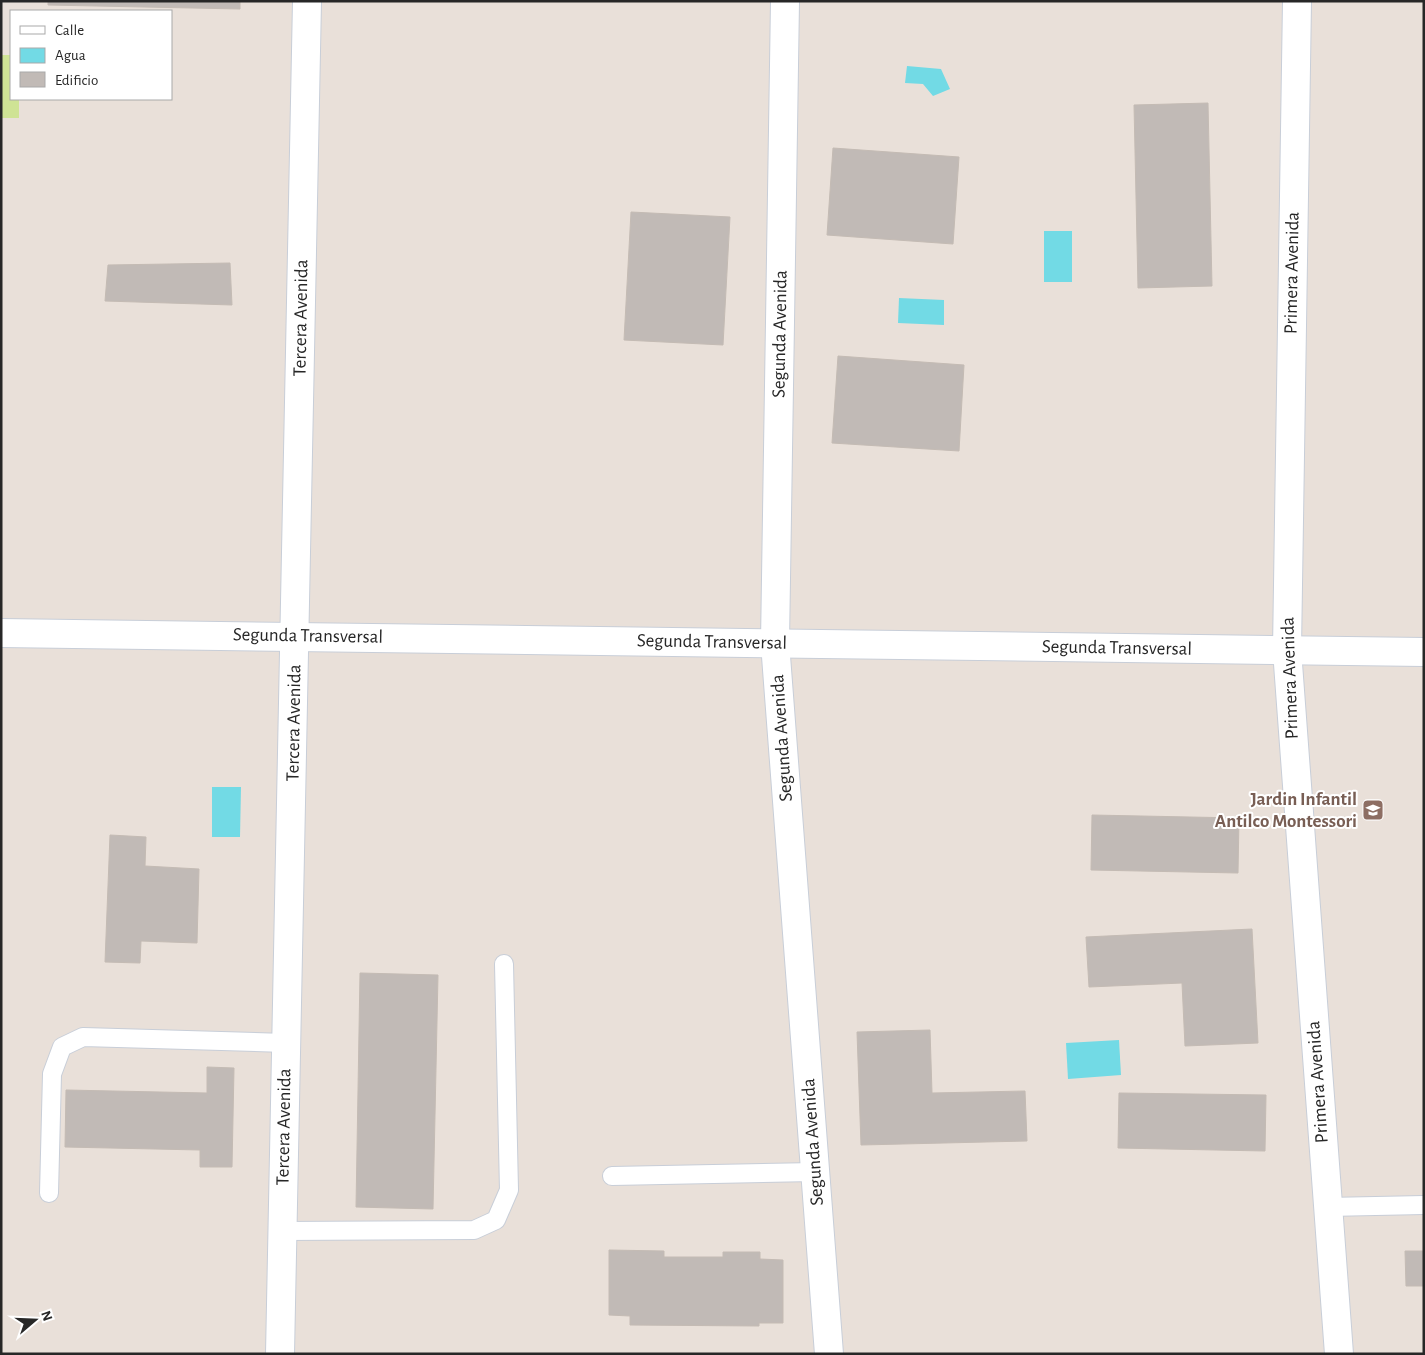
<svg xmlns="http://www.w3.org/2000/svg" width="1425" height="1355" viewBox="0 0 1425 1355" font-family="'Alegreya Sans',sans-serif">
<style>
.pitch{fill:#cfe395}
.water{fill:#72dae5}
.building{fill:#c1bab6;stroke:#c4bbb4}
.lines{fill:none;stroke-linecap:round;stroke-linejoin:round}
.lane-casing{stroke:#c8ced8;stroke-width:20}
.street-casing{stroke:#c8ced8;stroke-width:30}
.lane{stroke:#fff;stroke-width:18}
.street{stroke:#fff;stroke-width:28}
.labels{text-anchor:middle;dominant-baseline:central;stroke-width:4;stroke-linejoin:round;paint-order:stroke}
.street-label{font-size:19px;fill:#272727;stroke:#fff}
.education-label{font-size:19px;font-weight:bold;fill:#785e54;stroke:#fff;text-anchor:end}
</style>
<rect width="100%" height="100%" fill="#e9e0d9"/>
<polygon class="pitch" points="1,55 11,55 11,99 19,99 19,118 1,118"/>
<g class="water">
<polygon points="907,66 941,69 950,89 933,96 923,84 905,83"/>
<rect x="1044" y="231" width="28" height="51"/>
<polygon points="899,298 944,300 944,325 898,323"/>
<polygon points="212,787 241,787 240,837 212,837"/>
<polygon points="1119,1040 1121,1075 1068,1079 1066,1043"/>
</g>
<g class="building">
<polygon points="48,1 240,1 240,9 48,5"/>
<polygon points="1208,103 1212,286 1138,288 1134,105"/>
<polygon points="833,148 959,157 953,244 827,235"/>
<polygon points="631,212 730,217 723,345 624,340"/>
<polygon points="230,263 232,305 105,301 108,265"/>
<polygon points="838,356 964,365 959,451 832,443"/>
<polygon points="1092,815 1239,818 1238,873 1091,870"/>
<polygon points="110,835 146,837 145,866 199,869 197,943 141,941 140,963 105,962"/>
<polygon points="1252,929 1258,1043 1185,1046 1182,983 1089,987 1086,937"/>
<polygon points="360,973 438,975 433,1209 356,1207"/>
<polygon points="930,1030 932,1093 1025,1091 1027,1141 861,1145 857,1032"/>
<polygon points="207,1067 234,1068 232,1167 200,1167 200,1150 65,1147 66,1090 207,1093"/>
<polygon points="1119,1093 1266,1095 1265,1151 1118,1148"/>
<polygon points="609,1250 664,1251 664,1257 723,1257 723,1252 760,1252 760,1259 783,1260 783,1323 759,1323 759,1326 630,1325 630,1316 609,1315"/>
<polygon points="1405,1251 1424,1251 1424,1286 1406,1286"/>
</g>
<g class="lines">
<g class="lane-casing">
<g id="lane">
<polyline points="612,1176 815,1172"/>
<polyline points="49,1193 52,1074 62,1047 83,1037 286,1043"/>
<polyline points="1327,1207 1424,1205"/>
<polyline points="282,1231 474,1230 496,1220 509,1190 504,964"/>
</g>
</g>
<g class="street-casing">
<g id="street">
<polyline points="785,1 775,643 829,1354"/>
<polyline points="1297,1 1287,650 1339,1354"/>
<polyline points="1,633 1424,652"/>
<polyline points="280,1354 307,1"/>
</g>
</g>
<use href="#lane" class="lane"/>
<use href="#street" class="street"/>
</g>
<defs>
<g id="school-square" transform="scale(1.125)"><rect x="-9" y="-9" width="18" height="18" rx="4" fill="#8d6e63" stroke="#fff"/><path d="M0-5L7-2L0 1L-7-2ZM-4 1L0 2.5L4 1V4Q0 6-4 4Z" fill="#fff"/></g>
</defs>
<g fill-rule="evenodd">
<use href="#school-square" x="1373" y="810"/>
</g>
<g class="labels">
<g class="street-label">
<text transform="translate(1292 273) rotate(-89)">Primera Avenida</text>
<text transform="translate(301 318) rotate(-89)">Tercera Avenida</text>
<text transform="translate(780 334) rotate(-89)">Segunda Avenida</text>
<text transform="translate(308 636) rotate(1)">Segunda Transversal</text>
<text transform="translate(712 642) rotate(1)">Segunda Transversal</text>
<text transform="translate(1117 648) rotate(1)">Segunda Transversal</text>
<text transform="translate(1290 678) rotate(-92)">Primera Avenida</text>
<text transform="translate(294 723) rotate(-89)">Tercera Avenida</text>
<text transform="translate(782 738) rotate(-94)">Segunda Avenida</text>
<text transform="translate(1318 1082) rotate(-94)">Primera Avenida</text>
<text transform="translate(284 1127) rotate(-89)">Tercera Avenida</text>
<text transform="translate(813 1142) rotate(-94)">Segunda Avenida</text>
</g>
<g class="education-label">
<text x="1357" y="799">Jardin Infantil<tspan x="1357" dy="22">Antilco Montessori</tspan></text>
</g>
</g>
<rect width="1425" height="1355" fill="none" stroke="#272727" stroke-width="5"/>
<rect x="10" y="10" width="162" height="90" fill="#ffffff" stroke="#a9a9a9"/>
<rect x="20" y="26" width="25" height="8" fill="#ffffff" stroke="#a9a9a9"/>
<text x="55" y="35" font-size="15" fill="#272727">Calle</text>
<rect x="20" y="48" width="25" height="15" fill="#72dae5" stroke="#a9a9a9"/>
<text x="55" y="60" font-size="15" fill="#272727">Agua</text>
<rect x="20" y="72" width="25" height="15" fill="#c1bab6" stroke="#a9a9a9"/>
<text x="55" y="85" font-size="15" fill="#272727">Edificio</text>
<g transform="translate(35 1320) rotate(71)" stroke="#ffffff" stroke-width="4" paint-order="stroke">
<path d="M0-4L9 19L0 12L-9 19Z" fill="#272727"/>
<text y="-8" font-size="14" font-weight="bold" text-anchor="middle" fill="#272727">N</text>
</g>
</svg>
